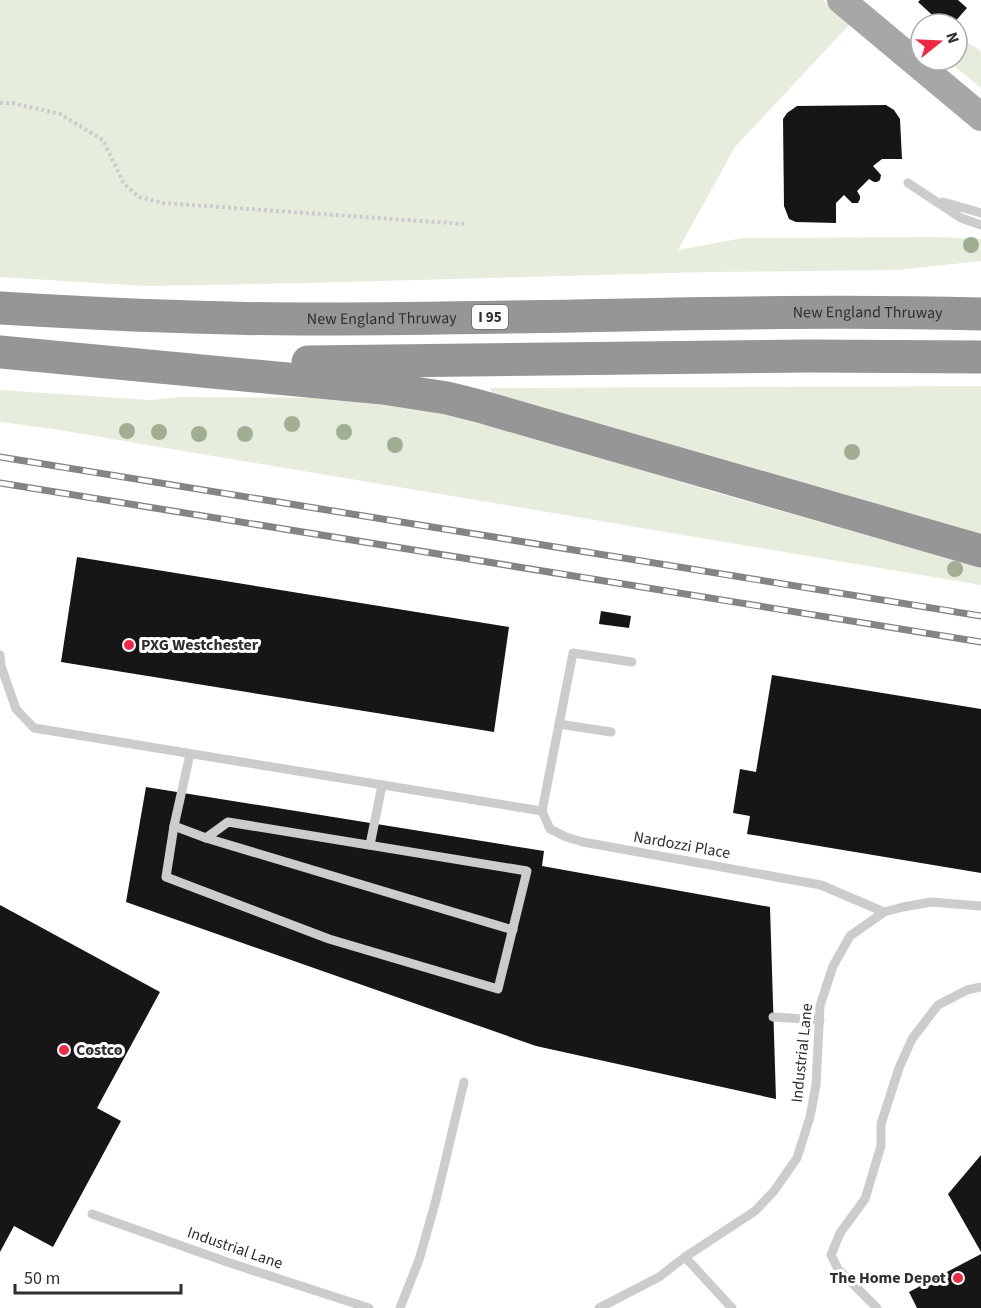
<svg xmlns="http://www.w3.org/2000/svg" width="981" height="1308" viewBox="0 0 981 1308" font-family="'Source Sans 3',sans-serif">
<style>
.green{fill:#e6eddc}
.building{fill:#161616}
.lines{fill:none;stroke-linecap:round;stroke-linejoin:round}
.path{stroke:#ccc;stroke-width:4;stroke-dasharray:3 3;stroke-linecap:butt}
.service{stroke:#ccc;stroke-width:9}
.primary{stroke:#a7a7a7;stroke-width:28}
.motorway{stroke:#969696;stroke-width:33}
.rail-casing{stroke:#848484;stroke-width:7}
.rail{stroke:#fff;stroke-width:4.5;stroke-dasharray:14;stroke-linecap:butt}
.tree{fill:#a2ae93}
.poi-dot{fill:#ed2946;stroke:#fff;stroke-width:2}
.labels{text-anchor:middle;dominant-baseline:central;stroke-width:6;stroke-linejoin:round;paint-order:stroke}
.shield{fill:#fff;stroke:#6d6d6d;stroke-width:1.5}
.shield-label{font-size:15px;font-weight:bold;fill:#2f2f2f}
.street-label{font-size:16px;fill:#2f2f2f;stroke:#fff}
.poi-label{font-size:16px;font-weight:bold;fill:#2f2f2f;stroke:#fff;text-anchor:start}
</style>
<rect width="100%" height="100%" fill="#fff"/>
<g class="green">
<polygon points="0,0 823,0 850,24 735,147 678,250 743,238 936,237 981,239 981,261 898,270 708,272 306,283 146,286 0,277"/>
<polygon points="957,36 981,51 981,88 947,60 957,60"/>
<polygon points="981,386 981,534 492,394 490,388"/>
<polygon points="0,390 150,400 179,397 361,398 453,415 547,441 717,493 908,547 981,565 981,585 53,429 0,422"/>
</g>
<g class="building">
<polygon points="920,0 958,0 967,8 953,24 942,24 918,2"/>
<polygon points="886,105 894,110 900,119 902,159 882,159 873,166 881,175 880,180 877,182 874,182 869,179 857,191 860,196 860,199 858,203 852,203 844,195 836,203 836,223 796,222 789,219 784,206 783,119 787,113 797,106"/>
<polygon points="77,557 509,627 494,732 61,662"/>
<polygon points="601,611 631,616 629,628 599,624"/>
<polygon points="772,675 981,709 981,873 747,834 750,816 733,813 740,769 756,772"/>
<polygon points="146,787 544,851 542,866 770,907 776,1099 536,1046 126,902"/>
<polygon points="0,905 160,992 97,1108 121,1121 53,1247 14,1226 0,1252"/>
<polygon points="981,1155 981,1252 948,1194"/>
<polygon points="981,1254 981,1308 917,1308 909,1292"/>
</g>
<g class="lines">
<polyline class="path" points="0,103 12,103 60,114 103,140 124,184 139,197 163,203 464,224"/>
<g class="service">
<polyline points="908,183 961,218 981,225"/>
<polyline points="943,202 981,213"/>
<polyline points="0,655 1,666 16,709 34,728 542,811"/>
<polyline points="632,662 573,653 542,811 550,829 566,837 583,842 821,885 884,912"/>
<polyline points="559,724 611,732"/>
<polyline points="190,754 174,826 166,877 329,939 498,989 527,871 228,822 206,838"/>
<polyline points="174,826 206,838 513,930"/>
<polyline points="370,845 382,785"/>
<polyline points="773,1017 820,1020"/>
<polyline points="92,1214 230,1263 369,1308"/>
<polyline points="685,1257 732,1308"/>
<polyline points="400,1308 419,1260 436,1200 464,1082"/>
<polyline points="599,1308 659,1277 685,1257 755,1211 774,1191 797,1158 810,1117 816,1085 820,1006 833,966 850,936 884,912 903,907 931,902 981,906"/>
<polyline points="877,1308 838,1269 831,1255 840,1233 865,1199 881,1146 881,1124 899,1068 912,1039 938,1005 967,990 981,987"/>
</g>
<polyline class="primary" points="841,0 981,117"/>
<g class="motorway">
<path id="s1" d="M0,308C100,314 200,319 301,319C527,320 754,308 981,314"/>
<polyline points="0,352 383,388 447,398 479,406 981,551"/>
<polyline points="308,362 808,356 981,357"/>
</g>
<g class="rail-casing">
<g id="rail">
<polyline points="0,457 981,616"/>
<polyline points="0,483 981,642"/>
</g>
</g>
<use href="#rail" class="rail"/>
</g>
<g class="tree">
<circle cx="971" cy="245" r="8"/>
<circle cx="292" cy="424" r="8"/>
<circle cx="127" cy="431" r="8"/>
<circle cx="159" cy="432" r="8"/>
<circle cx="344" cy="432" r="8"/>
<circle cx="199" cy="434" r="8"/>
<circle cx="245" cy="434" r="8"/>
<circle cx="395" cy="445" r="8"/>
<circle cx="852" cy="452" r="8"/>
<circle cx="955" cy="569" r="8"/>
</g>
<g class="poi-dot">
<circle cx="129" cy="645" r="6"/>
<circle cx="64" cy="1050" r="6"/>
<circle cx="958" cy="1278" r="6"/>
</g>
<g class="labels">
<rect class="shield" x="472" y="305" width="36" height="24" rx="4.5"/>
<g class="shield-label">
<text x="490" y="317">I 95</text>
</g>
<g class="street-label">
<text stroke="none"><textPath href="#s1" startOffset="868">New England Thruway</textPath></text>
<text stroke="none"><textPath href="#s1" startOffset="382">New England Thruway</textPath></text>
<text transform="translate(682 845) rotate(10)">Nardozzi Place</text>
<text transform="translate(802 1053) rotate(-84)">Industrial Lane</text>
<text transform="translate(235 1248) rotate(19)">Industrial Lane</text>
</g>
<g class="poi-label">
<text x="141" y="645">PXG Westchester</text>
<text x="76" y="1050">Costco</text>
<text x="946" y="1278" text-anchor="end">The Home Depot</text>
</g>
</g>
<g transform="translate(939 42) rotate(72)"><circle r="28" fill="#ffffff" stroke="#acacac" stroke-width="1.5"/>
<path d="M0-4.5L10 22L0 15L-10 22Z" fill="#ed2946"/>
<text y="-9" font-size="16" font-weight="bold" text-anchor="middle" fill="#2f2f2f">N</text>
</g>
<path d="M15 1284v9h166v-9" fill="none" stroke="#2f2f2f" stroke-width="3"/>
<text x="24" y="1284" font-size="18" fill="#2f2f2f" stroke="#ffffff" stroke-width="4.5" paint-order="stroke">50 m</text>
</svg>
